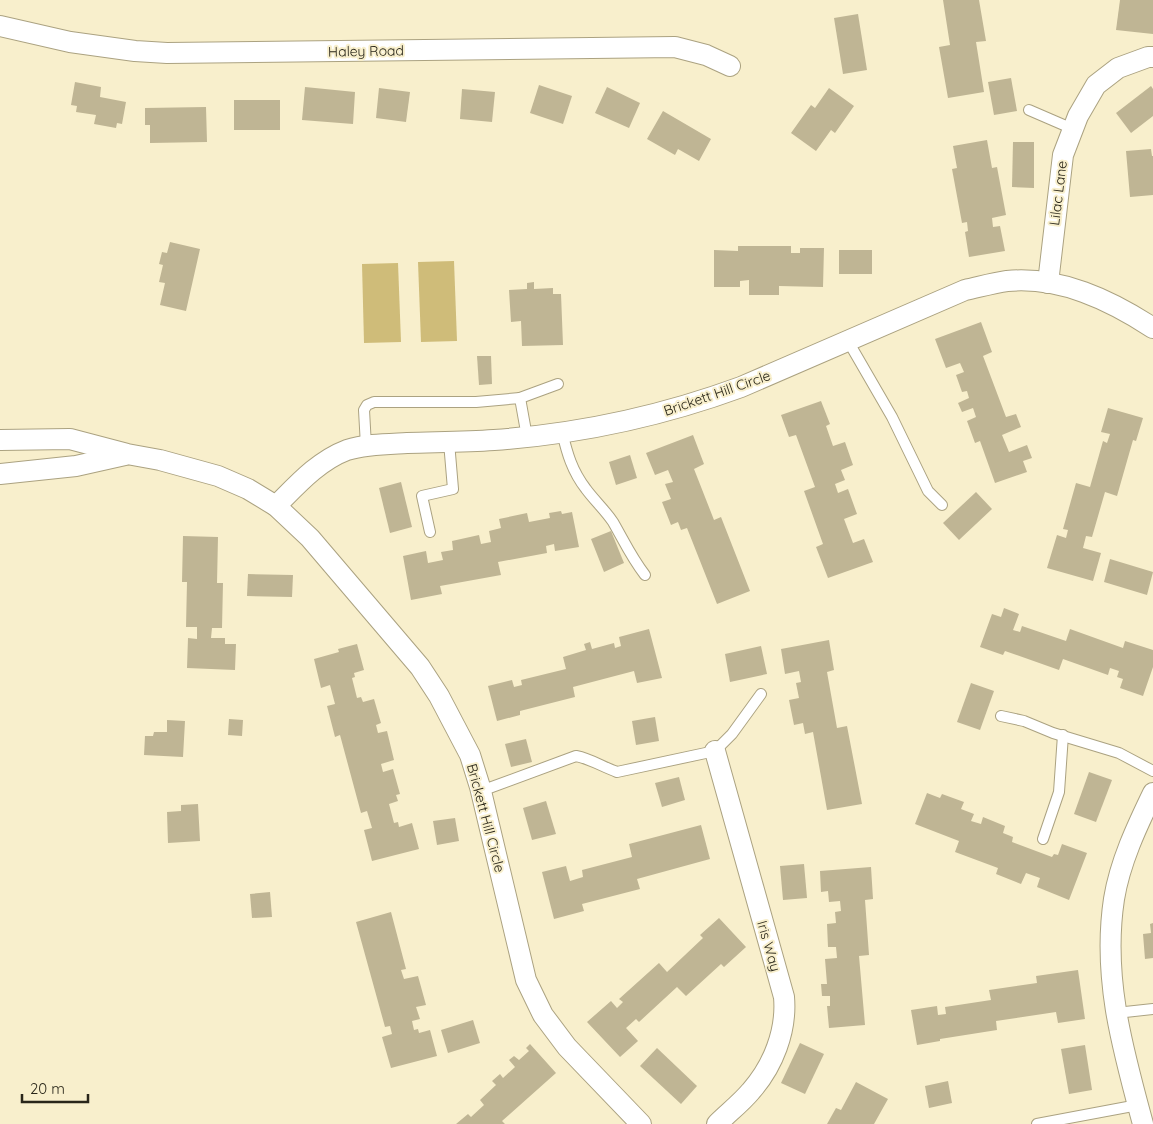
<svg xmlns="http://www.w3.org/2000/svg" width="1153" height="1124" viewBox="0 0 1153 1124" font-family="Quicksand,sans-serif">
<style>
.green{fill:#cfbc79}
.building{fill:#bfb594}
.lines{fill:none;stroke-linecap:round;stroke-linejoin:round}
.lane-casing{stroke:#aba281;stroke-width:12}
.street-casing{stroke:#aba281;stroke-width:22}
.lane{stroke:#fff;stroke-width:10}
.street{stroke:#fff;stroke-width:20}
.labels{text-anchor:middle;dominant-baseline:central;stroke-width:4;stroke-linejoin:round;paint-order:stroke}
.street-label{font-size:14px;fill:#292619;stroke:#f8efcc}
</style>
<rect width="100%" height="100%" fill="#f8efcc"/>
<g class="green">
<polygon points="454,261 457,341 421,342 418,262"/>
<polygon points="398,263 401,342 364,343 362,264"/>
</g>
<g class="building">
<polygon points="943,0 979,0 986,41 976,42 984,92 948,98 939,47 950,45"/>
<polygon points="1120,0 1153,0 1153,34 1116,30"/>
<polygon points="858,14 867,70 843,74 834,18"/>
<polygon points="1011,78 1017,111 994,115 988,82"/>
<polygon points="75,82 101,87 100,97 126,102 122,124 117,123 116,128 94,124 96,115 76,112 77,106 71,105"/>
<polygon points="539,85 572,96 563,124 530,113"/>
<polygon points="1151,86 1153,89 1153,116 1131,133 1116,113"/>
<polygon points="305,87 355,92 353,124 302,120"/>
<polygon points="607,87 640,103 629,128 595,113"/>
<polygon points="379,88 410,92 406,122 376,118"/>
<polygon points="829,88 854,106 835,133 831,130 816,151 791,133 811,105 815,108"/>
<polygon points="462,89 495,92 492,122 460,119"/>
<rect x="234" y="100" width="46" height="30"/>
<polygon points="206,107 207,142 150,143 150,125 145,125 145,108"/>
<polygon points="663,111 711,139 699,161 678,149 675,155 647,139"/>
<polygon points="987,140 992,168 997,167 1006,215 992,218 993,227 1000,226 1005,251 969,257 965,232 968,231 967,222 962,223 952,169 957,168 953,146"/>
<polygon points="1013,142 1034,142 1034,188 1012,187"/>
<polygon points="1151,149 1152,156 1153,156 1153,195 1130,197 1126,151"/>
<polygon points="170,242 200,249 186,311 160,305 165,283 159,282 163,265 159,264 162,252 167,253"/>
<polygon points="738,246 791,246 791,253 800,253 800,248 824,248 823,287 779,286 779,295 749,295 749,280 740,281 740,287 714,287 714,250 738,251"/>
<rect x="839" y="250" width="33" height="24"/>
<polygon points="534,282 534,289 553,288 553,294 561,294 563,345 522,346 521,321 511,322 509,290 527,289 527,283"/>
<polygon points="981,322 992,352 983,356 1006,417 1016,414 1021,427 1002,435 1009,452 1027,445 1032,458 1023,461 1027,472 995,483 980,441 975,443 967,421 976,417 973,408 962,412 958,403 969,398 967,391 962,392 956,375 964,372 960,363 946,368 935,339"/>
<polygon points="477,356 491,356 492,384 479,385"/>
<polygon points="821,401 830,424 826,426 833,446 845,442 853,465 841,470 845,480 835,484 838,493 848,489 857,514 844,519 853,543 864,539 873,562 828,578 816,547 823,544 804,491 815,487 796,435 789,437 781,415"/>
<polygon points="1108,408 1143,418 1136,441 1133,440 1117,496 1105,492 1092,537 1086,536 1083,548 1101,553 1093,581 1047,568 1057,535 1066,538 1068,530 1063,529 1076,483 1090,487 1103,441 1107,443 1110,434 1101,432"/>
<polygon points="693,435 704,464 694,469 714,520 721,517 750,591 717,604 687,528 681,530 678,522 671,525 662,502 671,499 665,484 673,482 668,470 655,475 646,453"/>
<polygon points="630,455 637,478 616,485 609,462"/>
<polygon points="401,482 412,527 390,533 379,488"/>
<polygon points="976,492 992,509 959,540 943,523"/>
<polygon points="561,511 562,514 572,512 579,547 555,551 554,544 546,546 547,553 498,562 501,575 440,586 442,594 411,600 403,556 426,551 428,563 443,560 441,552 453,550 452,541 479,535 481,544 491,542 489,531 501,528 499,519 527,513 529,522 550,518 549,513"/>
<polygon points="611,531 624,563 604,572 591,539"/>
<polygon points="183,536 218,537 217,583 223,583 222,628 212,628 211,638 225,638 225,644 236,644 235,670 187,668 188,638 197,639 197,627 186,627 187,582 182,582"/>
<polygon points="1110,559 1153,572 1147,595 1104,582"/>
<polygon points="248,574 293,575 292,597 247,596"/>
<polygon points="1004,608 1019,614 1013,630 1020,632 1022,626 1066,641 1070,629 1123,648 1125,641 1153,650 1153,667 1143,696 1120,688 1123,679 1117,677 1119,671 1110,668 1108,675 1063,659 1059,670 1005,651 1003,655 980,647 992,614 1001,617"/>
<polygon points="649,629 662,678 637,683 634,671 573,687 575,697 520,711 520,715 497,721 488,686 512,680 514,687 522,685 521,680 566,669 563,657 586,650 584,644 590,642 592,649 614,643 615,648 621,646 619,637"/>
<polygon points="829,640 834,670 827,672 837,728 847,726 862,804 827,810 813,732 805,734 803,723 794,725 789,700 799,698 796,683 801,682 799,671 785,674 781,649"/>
<polygon points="357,644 364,670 354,673 355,677 352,678 357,698 361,697 363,702 374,699 381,723 376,725 378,733 387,731 394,760 381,764 383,772 393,769 400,794 396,795 398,801 389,804 394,823 398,822 399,827 412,823 419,849 372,861 364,830 372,828 367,811 361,813 340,735 335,737 327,706 335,704 330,685 321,688 314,659 339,652 338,649"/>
<polygon points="761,646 767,674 730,682 725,654"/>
<polygon points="971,683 994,691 980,730 957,722"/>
<polygon points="655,717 659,741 636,745 632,721"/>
<polygon points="229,719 243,720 242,736 228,735"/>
<polygon points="167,720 185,721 183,757 144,755 145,736 153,736 154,732 167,732"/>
<polygon points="526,739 532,762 511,767 505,744"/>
<polygon points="1089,772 1112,780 1096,822 1074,814"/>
<polygon points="679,777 685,800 662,807 655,783"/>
<polygon points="927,793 940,798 942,794 964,802 961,809 974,814 971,821 981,824 983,817 1005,826 1003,833 1013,837 1012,842 1052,857 1054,854 1058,855 1062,844 1087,853 1069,900 1037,887 1040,878 1026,873 1021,884 996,874 998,868 955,852 959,841 915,824"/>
<polygon points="546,801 556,834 532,840 523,808"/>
<polygon points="198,804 200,841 168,843 167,812 181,811 181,805"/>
<polygon points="455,818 459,841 437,845 433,821"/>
<polygon points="701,825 710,859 637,879 640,889 582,904 584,911 554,919 542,872 566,866 570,881 583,877 582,870 632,857 629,844"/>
<polygon points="804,864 807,898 783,900 780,866"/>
<polygon points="871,867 873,899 865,900 869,955 859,956 865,1025 829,1028 827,1006 830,1006 830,996 822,996 821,984 827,984 825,959 837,958 836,947 828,947 827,924 836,923 835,912 841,911 840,901 829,902 828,891 821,892 820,871"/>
<polygon points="270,892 272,917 252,918 250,894"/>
<polygon points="391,912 406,969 401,970 404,979 418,976 426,1005 416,1007 420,1019 412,1021 414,1030 418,1029 419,1033 430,1030 437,1056 391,1068 382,1037 392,1034 390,1026 385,1027 356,922"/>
<polygon points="719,918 746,947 724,967 721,964 686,996 677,987 639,1022 636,1019 626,1028 638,1041 620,1057 587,1022 611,1001 617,1008 623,1002 619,999 659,963 667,972 703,938 700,935"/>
<polygon points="1153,923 1153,958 1145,959 1143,934 1151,933 1150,924"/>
<polygon points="1078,970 1085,1019 1058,1023 1056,1012 996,1021 997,1030 940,1039 940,1041 917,1045 911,1010 937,1006 938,1015 946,1014 945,1007 991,1000 989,990 1037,983 1036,976"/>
<polygon points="473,1020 480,1043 448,1053 441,1030"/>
<polygon points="800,1043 824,1054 805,1094 781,1083"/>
<polygon points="530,1044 556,1073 502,1121 505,1124 456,1124 468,1114 471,1117 484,1105 480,1100 496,1085 492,1081 500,1074 503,1078 515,1067 509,1060 514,1056 519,1060 529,1051 526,1048"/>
<polygon points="1085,1045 1092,1090 1069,1094 1061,1049"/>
<polygon points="657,1048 697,1086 681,1104 640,1066"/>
<polygon points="948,1081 952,1103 929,1108 925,1086"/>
<polygon points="856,1082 888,1099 874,1124 827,1124 836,1108 841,1110"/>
</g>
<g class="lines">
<g class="lane-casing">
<g id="lane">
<polyline points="1029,110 1073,129"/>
<polyline points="848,341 892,417 928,491 942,505"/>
<polyline points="520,398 558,384"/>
<path d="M562,432C567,453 572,471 586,489C594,500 605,510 613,522C624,541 631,557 645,575"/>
<polyline points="366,446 364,410 367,405 374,402 476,402 520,398 527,437"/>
<polyline points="430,532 422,496 453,489 449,442"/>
<polyline points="1001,716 1024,721 1053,733 1119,753 1153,771"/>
<path d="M481,791L576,756C591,759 603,767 617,772L715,751L732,734L761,694"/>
<polyline points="1043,839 1059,792 1063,735"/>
<polyline points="1116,1013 1153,1009"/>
<polyline points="1037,1124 1138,1105"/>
</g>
</g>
<g class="street-casing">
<g id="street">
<polyline points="0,26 70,42 135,51 167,53 675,47 706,55 730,66"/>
<polyline points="1048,283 1063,155 1078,116 1096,85 1118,68 1148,57 1153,57"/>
<polyline points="0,440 70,439 127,454 160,460 218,476 248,489 276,506 310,538 420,667 439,696 470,755 480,787 526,980 543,1015 567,1047 641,1124"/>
<polyline points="0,474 76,466 125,455"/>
<path d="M276,506C297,485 318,461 347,450C366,444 387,444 407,443C436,442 465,442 494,440C578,434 662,416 741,387L965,290C979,287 993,283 1007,281C1060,276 1110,300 1153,328"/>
<path d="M715,751L784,997C787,1031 773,1066 751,1091C741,1103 728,1113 717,1124"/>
<path d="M1143,1124C1123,1050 1102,978 1114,899C1120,862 1137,826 1153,793"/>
</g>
</g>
<use href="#lane" class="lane"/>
<use href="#street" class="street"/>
</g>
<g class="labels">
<g class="street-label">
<text transform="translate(366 51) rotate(-1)">Haley Road</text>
<text transform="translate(1058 193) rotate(-83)">Lilac Lane</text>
<text transform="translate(717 393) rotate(-19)">Brickett Hill Circle</text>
<text transform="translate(486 818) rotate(75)">Brickett Hill Circle</text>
<text transform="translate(769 946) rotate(74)">Iris Way</text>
</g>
</g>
<path d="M22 1094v8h66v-8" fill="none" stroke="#292619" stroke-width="2.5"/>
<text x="30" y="1094" font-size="15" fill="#292619" stroke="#f8efcc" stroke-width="4" paint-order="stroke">20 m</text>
</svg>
